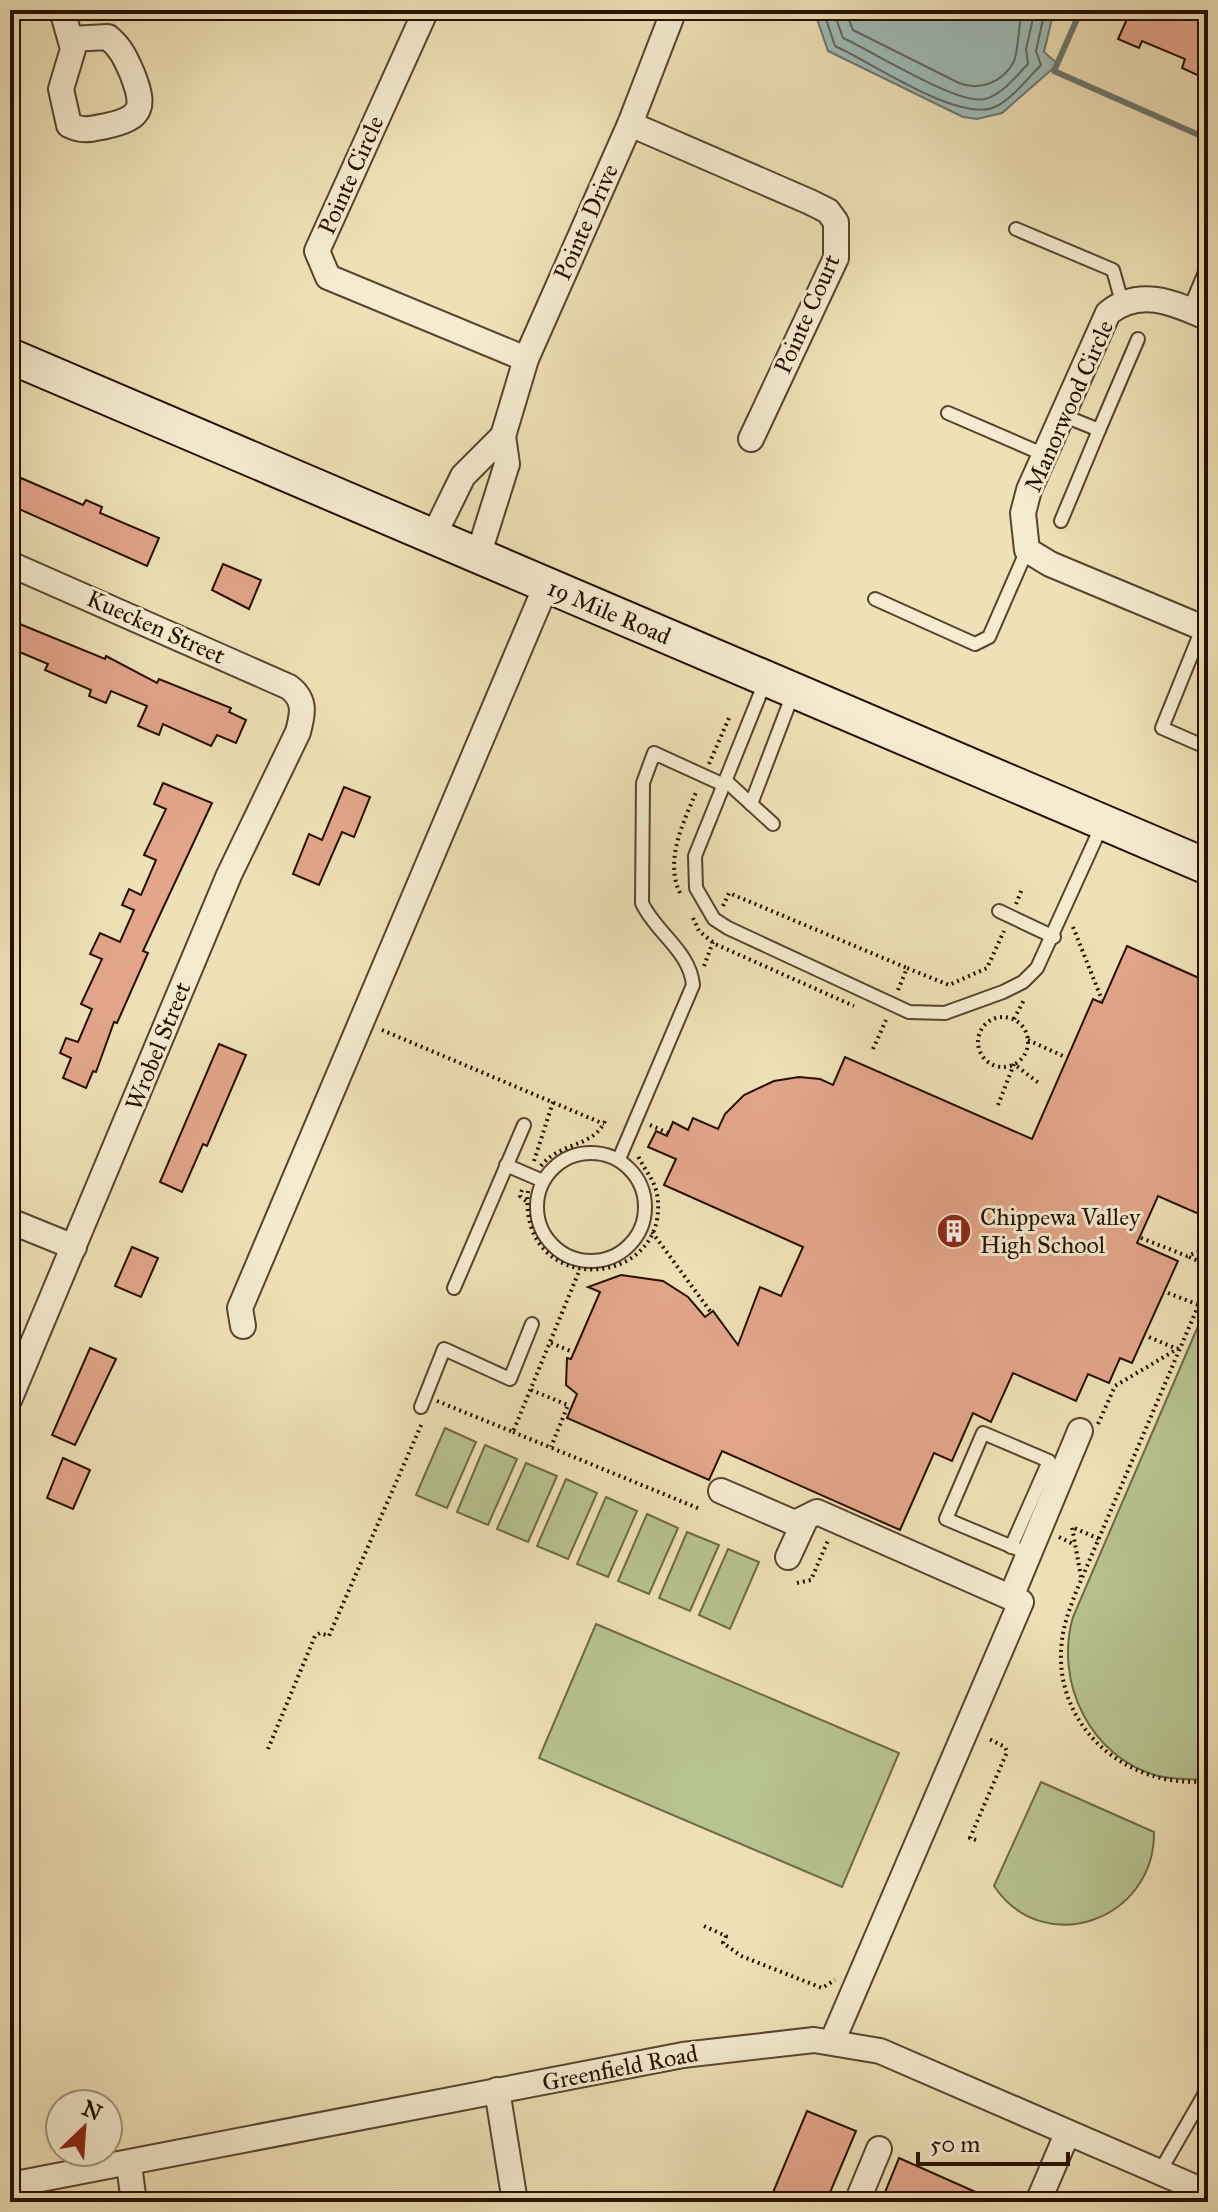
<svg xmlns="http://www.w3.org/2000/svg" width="1218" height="2212" viewBox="0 0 1218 2212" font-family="'IM FELL Great Primer',serif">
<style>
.green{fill:#b7c390;stroke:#6e6948;stroke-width:2}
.water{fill:#9dbbb8;stroke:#6d766f;stroke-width:2}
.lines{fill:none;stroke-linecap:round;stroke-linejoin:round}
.shore{stroke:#62655c;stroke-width:2}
.stream{stroke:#6d766f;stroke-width:6}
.building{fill:#e3a68b;stroke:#260f01;stroke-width:2}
.lane-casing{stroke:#58442e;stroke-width:16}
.street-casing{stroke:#58442e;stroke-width:28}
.secondary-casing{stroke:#260f01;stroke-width:38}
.path{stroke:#260f01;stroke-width:4;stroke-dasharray:2 4;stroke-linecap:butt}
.lane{stroke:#f5ecd0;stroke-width:12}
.street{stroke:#f5ecd0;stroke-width:24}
.secondary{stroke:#f5ecd0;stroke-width:34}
.labels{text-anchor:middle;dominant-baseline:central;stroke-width:6;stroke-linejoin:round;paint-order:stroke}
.street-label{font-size:24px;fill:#260f01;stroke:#f5ecd0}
.poi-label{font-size:24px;fill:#260f01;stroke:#f5ecd0;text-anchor:start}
</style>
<rect width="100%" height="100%" fill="#efe1b7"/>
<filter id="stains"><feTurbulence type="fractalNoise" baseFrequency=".0025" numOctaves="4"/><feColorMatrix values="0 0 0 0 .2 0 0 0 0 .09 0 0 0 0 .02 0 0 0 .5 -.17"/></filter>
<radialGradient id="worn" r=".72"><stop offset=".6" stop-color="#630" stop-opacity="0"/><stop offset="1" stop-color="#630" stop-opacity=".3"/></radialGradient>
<g class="green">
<path d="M1208,1303V1780H1202C1188,1779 1172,1779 1158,1776C1090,1758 1054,1681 1073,1617Z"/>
<polygon points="445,1428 476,1442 447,1508 416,1495"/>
<polygon points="485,1445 517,1459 488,1525 457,1512"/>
<polygon points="526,1463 557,1476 528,1542 497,1529"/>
<polygon points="566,1479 597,1493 568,1559 537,1546"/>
<polygon points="606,1497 637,1511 608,1577 577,1564"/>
<polygon points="647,1514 678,1528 649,1594 618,1581"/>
<polygon points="687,1532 719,1545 690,1611 659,1598"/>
<polygon points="728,1549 759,1562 730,1629 699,1615"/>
<polygon points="596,1624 899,1753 842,1887 539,1758"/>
<path d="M1041,1782L1154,1832C1155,1920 1044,1960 994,1886Z"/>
</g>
<polygon class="water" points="814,10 1054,10 1044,52 1058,64 1002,113 977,119 963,117 828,51"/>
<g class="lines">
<g class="shore">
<path d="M823,10L835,46C871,62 958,123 995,107C1012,99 1027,79 1041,65L1036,51L1045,10"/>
<path d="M833,10L843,38C872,51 959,106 985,99C1002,95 1016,76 1028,64L1026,49L1035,10"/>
<path d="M845,10L853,30L959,83C979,91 1003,83 1014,61C1018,52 1019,23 1022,10"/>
</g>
<polyline class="stream" points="1081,10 1054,71 1208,139"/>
</g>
<g class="building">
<polygon points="1131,10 1208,10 1208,80 1182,68 1185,59 1142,41 1139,48 1118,39"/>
<polygon points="21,478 83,505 86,500 102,507 100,513 159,538 147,566 10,505"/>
<polygon points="223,564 261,580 249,609 212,590"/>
<polygon points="10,620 105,659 106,656 157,683 159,679 231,708 229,712 246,720 236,743 217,735 211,746 163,724 159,735 138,726 147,706 111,691 106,703 89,696 91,690 45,670 48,664 10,648"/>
<polygon points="163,783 212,803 143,951 148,953 117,1023 114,1022 96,1072 93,1071 86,1088 63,1078 71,1058 60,1053 66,1038 78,1042 92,1009 81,1004 102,959 90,954 100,933 120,942 134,910 122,905 129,889 141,895 156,860 144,855 166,809 154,804"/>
<polygon points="344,787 370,797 354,837 342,832 319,885 293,874 309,834 322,840"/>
<polygon points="1127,946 1208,982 1208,1218 1158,1196 1137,1243 1178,1261 1132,1363 1120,1358 1109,1383 1088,1374 1076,1401 1013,1373 991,1422 973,1413 952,1461 934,1453 900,1530 722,1451 709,1480 567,1418 577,1394 566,1385 567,1358 571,1359 600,1292 588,1287 621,1275 663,1281 688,1297 705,1317 713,1311 738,1345 760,1287 781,1296 803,1247 664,1185 676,1159 648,1147 656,1131 667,1136 673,1122 688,1130 693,1118 718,1129 725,1114 744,1095 774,1081 799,1077 820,1079 833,1085 845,1057 1032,1139 1093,999 1102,1003"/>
<polygon points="219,1044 246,1055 207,1146 203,1144 182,1192 160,1182"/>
<polygon points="132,1247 158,1258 141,1297 115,1286"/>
<polygon points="90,1348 116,1359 75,1445 52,1435"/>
<polygon points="63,1458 90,1470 73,1509 47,1498"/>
<polygon points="807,2111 856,2131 826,2202 769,2202"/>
<polygon points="899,2158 998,2202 881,2202"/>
</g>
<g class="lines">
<g class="lane-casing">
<g id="lane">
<polyline points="1016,229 1113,270 1122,302"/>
<polyline points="1189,310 1208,265"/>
<polyline points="948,413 1045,455"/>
<polyline points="1062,415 1099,430 1138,339"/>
<polyline points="1061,521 1099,430"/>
<polyline points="875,599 975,644 989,637 1027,550"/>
<polyline points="1202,629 1162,728 1208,748"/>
<polyline points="765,682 695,856 696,888 714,919 728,928 909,1012 945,1013 1003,992 1023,982 1037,968 1102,825"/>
<polyline points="726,781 773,824"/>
<polyline points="751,804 794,691"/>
<polyline points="999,911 1054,937"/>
<circle cx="591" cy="1207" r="54"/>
<path d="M619,1159L693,985C690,951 655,932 642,903L643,783L654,753L724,785"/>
<polyline points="506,1165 543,1181"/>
<polyline points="454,1288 524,1125"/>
<polyline points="421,1407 444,1349 510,1379 532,1324"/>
<polyline points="1011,1547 1049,1461 983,1433 946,1519 1029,1554"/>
<polyline points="1159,2173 1208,2088"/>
</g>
</g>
<g class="street-casing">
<g id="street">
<path d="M62,10L73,49L61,89L69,125C83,132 91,129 106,126C144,118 145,106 132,73C125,57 121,48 108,37L71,39"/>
<polyline points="426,10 317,251 328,277 526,359"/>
<polyline points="630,124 810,202 828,211 836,222 836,258 751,439"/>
<path d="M1208,318C1174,303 1140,287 1108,313L1029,490L1023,513L1027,550L1050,564L1208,630"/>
<polyline points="503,436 526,359 630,124 674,10"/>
<polyline points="433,537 463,476 503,436 507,464 478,556"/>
<path d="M10,564L289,687C306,700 303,713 298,732L229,875L10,1398"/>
<polyline points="10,1221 74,1247"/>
<polyline points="243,1326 240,1308 546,586"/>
<polyline points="721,1491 795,1523 817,1512 1021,1602 832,2042"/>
<polyline points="788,1557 806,1518"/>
<polyline points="1011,1597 1080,1431"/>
<polyline points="497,2090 515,2202"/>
<polyline points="129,2165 134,2202"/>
<polyline points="10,2185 683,2055 814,2040 880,2051 1208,2193"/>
<polyline points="857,2202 879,2149"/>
<polyline points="1038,2202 1067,2134"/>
</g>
</g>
<g class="secondary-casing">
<polyline id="secondary" points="10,356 1208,867"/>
</g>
<g class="path">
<polyline points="709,764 729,718"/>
<path d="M680,893C664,860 684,821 697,790"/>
<polyline points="1016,904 1022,889"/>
<polyline points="723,906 729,893 907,968"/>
<polyline points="693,918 699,931 715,944 854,1006"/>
<polyline points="1073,927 1102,1000"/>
<polyline points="704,966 713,942"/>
<polyline points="898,990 907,968 949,985 987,968 1004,931"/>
<circle cx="1003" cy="1042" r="25"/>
<polyline points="1014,1019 1024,1000"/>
<polyline points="382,1030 604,1124"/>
<polyline points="1028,1040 1063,1056"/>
<polyline points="873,1049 886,1020"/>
<polyline points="998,1105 1014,1064 1040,1084"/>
<polyline points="650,1125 668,1133"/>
<polyline points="534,1161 553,1102"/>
<path d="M541,1166C559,1142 593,1148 605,1121"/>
<polyline points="522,1190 520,1196 527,1202"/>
<path d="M528,1191C517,1301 673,1289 657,1194C654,1179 644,1169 638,1156"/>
<polyline points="652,1232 710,1311"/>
<polyline points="1141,1238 1187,1256 1208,1248"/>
<polyline points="1189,1257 1208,1265"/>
<path d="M1208,1283L1076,1592C1070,1608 1064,1623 1062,1640C1051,1725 1126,1790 1208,1781"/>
<polyline points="1168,1293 1199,1305"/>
<polyline points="1149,1337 1177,1349"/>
<polyline points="551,1343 573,1352"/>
<polyline points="531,1390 568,1405 551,1447"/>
<polyline points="437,1401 513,1432 580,1269"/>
<polyline points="1098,1424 1115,1386 1179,1348"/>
<polyline points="513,1432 700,1509"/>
<polyline points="1059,1537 1075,1545"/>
<polyline points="1081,1577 1072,1527 1099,1539"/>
<polyline points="797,1583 811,1580 829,1538"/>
<polyline points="268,1749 315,1636 320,1633 329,1636 422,1423"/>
<polyline points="976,1840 970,1838 1007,1752 1005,1747 987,1738"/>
<polyline points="704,1926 726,1936 723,1943 741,1956 822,1988 835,1980"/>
</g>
<use href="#lane" class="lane"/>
<use href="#street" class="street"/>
<use href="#secondary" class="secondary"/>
</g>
<defs>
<g id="building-disc" transform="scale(1.8)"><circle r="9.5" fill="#8f2418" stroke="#f5ecd0"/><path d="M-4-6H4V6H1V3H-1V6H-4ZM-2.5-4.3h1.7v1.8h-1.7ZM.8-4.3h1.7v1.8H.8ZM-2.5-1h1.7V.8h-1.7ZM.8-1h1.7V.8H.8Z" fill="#fff"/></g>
</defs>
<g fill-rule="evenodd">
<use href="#building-disc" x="954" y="1231"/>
</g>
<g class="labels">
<g class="street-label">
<text transform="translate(351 175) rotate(-66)">Pointe Circle</text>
<text transform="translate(586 222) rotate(-66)">Pointe Drive</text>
<text transform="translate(807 314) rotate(-66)">Pointe Court</text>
<text transform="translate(1069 406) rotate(-66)">Manorwood Circle</text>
<text transform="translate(609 612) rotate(23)">19 Mile Road</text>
<text transform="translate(156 627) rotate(24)">Kuecken Street</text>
<text transform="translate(158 1046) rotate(-68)">Wrobel Street</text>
<text transform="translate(620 2068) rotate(-11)">Greenfield Road</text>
</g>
<g class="poi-label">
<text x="980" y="1217">Chippewa Valley<tspan x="980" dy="28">High School</tspan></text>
</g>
</g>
<rect width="1218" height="2212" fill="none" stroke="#efe1b7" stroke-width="40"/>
<rect x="12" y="12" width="1194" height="2188" fill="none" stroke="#260f01" stroke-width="4"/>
<rect x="20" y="20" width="1178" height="2172" fill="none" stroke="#260f01" stroke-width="2"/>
<g transform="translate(84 2128) rotate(25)"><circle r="38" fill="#f5ecd0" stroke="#a2947d" stroke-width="2"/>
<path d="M0-6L14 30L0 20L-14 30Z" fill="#8f2418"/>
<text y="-12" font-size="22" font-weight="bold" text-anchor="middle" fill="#260f01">N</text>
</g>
<path d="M918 2152v12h150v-12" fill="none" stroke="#260f01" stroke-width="4"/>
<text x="930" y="2152" font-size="24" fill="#260f01" stroke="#f5ecd0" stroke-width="6" paint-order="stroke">50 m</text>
<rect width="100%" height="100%" filter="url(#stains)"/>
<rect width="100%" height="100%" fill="url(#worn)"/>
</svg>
